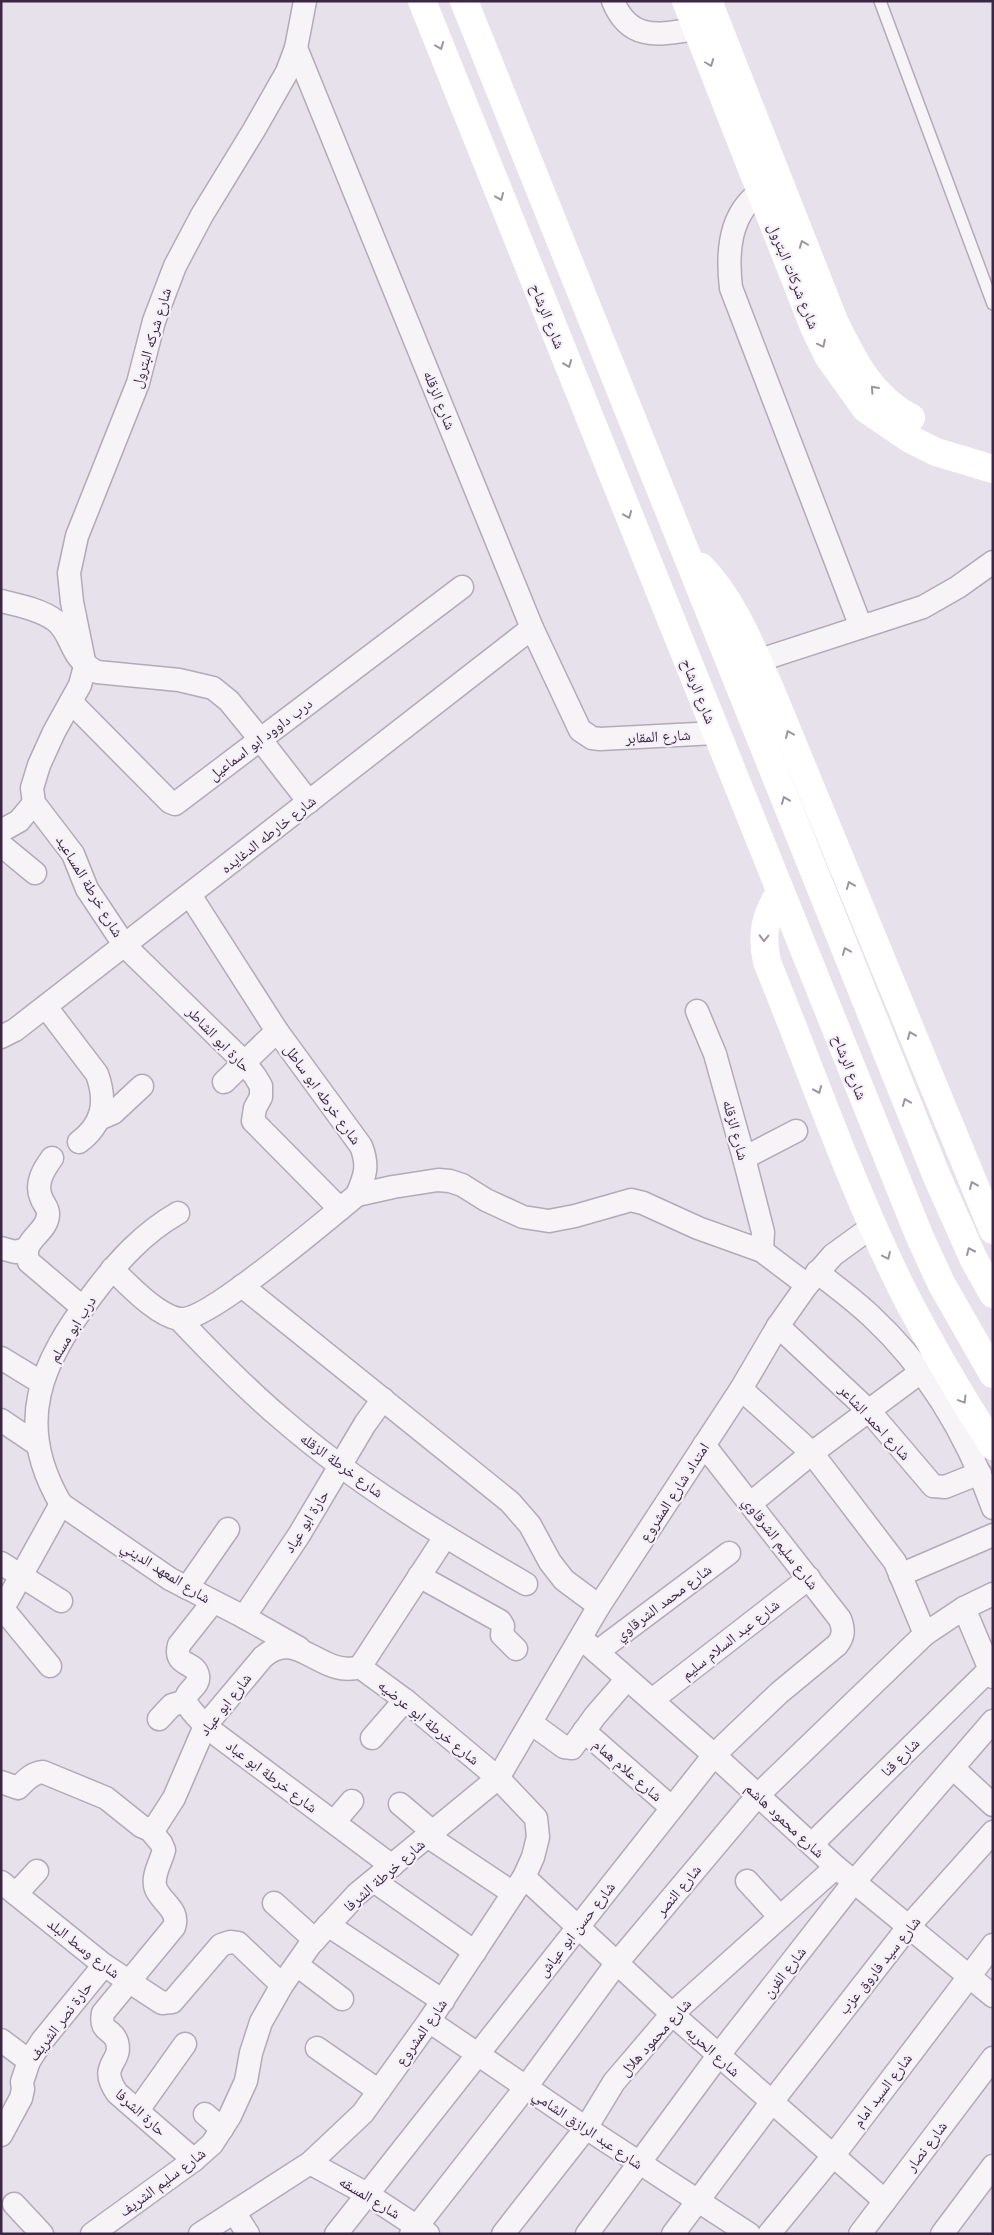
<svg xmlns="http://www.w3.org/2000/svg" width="994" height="2235" viewBox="0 0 994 2235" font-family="Poppins,'Noto Naskh Arabic',sans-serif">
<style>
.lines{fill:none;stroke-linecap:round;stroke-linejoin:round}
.lane-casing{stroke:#b3a9b9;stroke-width:14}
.street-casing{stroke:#b3a9b9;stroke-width:25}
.lane{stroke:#f7f4f8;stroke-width:11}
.street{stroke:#f7f4f8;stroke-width:22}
.secondary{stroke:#fff;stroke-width:28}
.oneway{stroke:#9d93a2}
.labels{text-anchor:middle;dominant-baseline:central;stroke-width:4.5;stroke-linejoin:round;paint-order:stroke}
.street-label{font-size:15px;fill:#3b2744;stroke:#f5f0f8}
</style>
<rect width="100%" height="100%" fill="#e7e1eb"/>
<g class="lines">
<g class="lane-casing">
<polyline id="lane" points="880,1 993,304"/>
</g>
<g class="street-casing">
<g id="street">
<polyline points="305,1 296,48 287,72 254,130 202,215 175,266 154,321 138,383 77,536 69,573 72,602 85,666 80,685 54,732 39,765 32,788 34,803 73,854 87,889 125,946 244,1062 255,1076 261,1086 261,1097 255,1108 253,1121 340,1209"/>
<path d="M613,1C630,43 661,34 697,29"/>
<polyline points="296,48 532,628 580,730 592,738 600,739 716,733"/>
<path d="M773,184C731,205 726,245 731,288L861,627"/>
<path d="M1,601C18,605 42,610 56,621C74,636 68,657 97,672L179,680L213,688L229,701L260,739L309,802"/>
<polyline points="757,661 923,607 958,587 993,562"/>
<polyline points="71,702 170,802 175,804 462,587"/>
<polyline points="1,831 19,821 34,803"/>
<polyline points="1,845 35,873"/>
<path d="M46,1007L97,1074C107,1102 103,1124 79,1142"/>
<polyline points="697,1011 715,1054 744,1158 763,1232 762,1251"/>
<polyline points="1,1037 15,1030 532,628"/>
<polyline points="224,1082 277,1031"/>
<polyline points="99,1119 113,1113 142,1086"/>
<path d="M52,1158C44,1169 35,1183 41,1197C43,1204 49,1208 48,1215C47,1234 19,1240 29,1262L83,1308"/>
<polyline points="744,1158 796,1131"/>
<polyline points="357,1195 393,1187 438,1180 450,1181 462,1185 486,1200 523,1217 549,1221 575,1216 631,1200 643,1203 698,1228 762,1251 807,1285"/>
<path d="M178,1213C143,1233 117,1262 93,1294C41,1363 13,1423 61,1504L170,1579L244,1617L299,1648"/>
<polyline points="1,1248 15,1252 27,1249"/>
<path d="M112,1269C128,1284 156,1315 179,1319C206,1323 330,1217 357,1195C365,1176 369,1166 361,1146L277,1031L190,895"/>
<path d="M817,1272C835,1286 854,1300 871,1316C928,1369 967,1435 993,1508"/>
<polyline points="242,1286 510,1502 530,1525 550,1562 564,1580 599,1606"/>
<path d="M179,1319C212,1354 246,1389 283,1420C357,1484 441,1535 526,1584"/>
<polyline points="778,1326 870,1412 933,1486 945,1487 980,1473"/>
<polyline points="1,1358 42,1383"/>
<polyline points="741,1389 812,1453 895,1562 925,1634"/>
<polyline points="1,1420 38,1445"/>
<polyline points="751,1503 812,1453 922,1371"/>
<polyline points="1,1563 61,1601"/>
<polyline points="900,1575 993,1535"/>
<polyline points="419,1576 500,1621 503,1626 502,1635 516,1649"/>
<polyline points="187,1588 228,1529"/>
<path d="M213,1602L179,1645C173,1667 196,1661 198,1676C200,1686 186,1690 186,1700C187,1708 200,1719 205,1726L392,1866"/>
<polyline points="964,1608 993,1677"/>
<polyline points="3,1609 50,1666"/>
<polyline points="1,1612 61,1504"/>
<polyline points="244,1617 299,1535 365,1424 383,1399"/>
<polyline points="581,1638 714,1755 836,1867 993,1996"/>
<polyline points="597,1652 729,1553"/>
<polyline points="652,1700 809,1578"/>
<polyline points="159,1719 172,1705 186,1701"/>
<polyline points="531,1723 564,1747 572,1748 595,1716 627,1679"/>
<polyline points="584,1731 672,1808"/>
<polyline points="372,1738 405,1700"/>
<polyline points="953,1768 993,1805"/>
<path d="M1,1782L18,1788C26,1780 32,1773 43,1772L106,1798L141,1826L150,1830L156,1826L174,1798L205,1726L263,1657C297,1626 321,1679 360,1667L445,1537"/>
<polyline points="400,1804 434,1833"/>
<polyline points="334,1822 352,1801"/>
<path d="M150,1830L161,1843L164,1850C161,1862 151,1877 156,1889C162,1903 180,1910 174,1927L103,2013C99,2033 113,2028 117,2042C123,2063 97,2064 117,2093L194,2160"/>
<polyline points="429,1837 513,1893"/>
<polyline points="812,1844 989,1670"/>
<polyline points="524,1877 672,2014 885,2201"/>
<polyline points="374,1881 475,1952"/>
<polyline points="747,1881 780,1917"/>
<polyline points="1,1882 104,1965 162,2003 172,2002 221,1945 230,1942 238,1943 282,1985"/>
<polyline points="16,1894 37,1871"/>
<polyline points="274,1903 315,1940"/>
<polyline points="328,1925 443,2001"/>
<polyline points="297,1965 342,1999"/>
<polyline points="429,2021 586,2128 749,2234"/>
<polyline points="1,2040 29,2061"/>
<polyline points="317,2048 379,2091"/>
<polyline points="138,2110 185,2044"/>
<polyline points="205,2114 222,2129"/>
<polyline points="1,2135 21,2098 23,2089 22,2082 29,2061 42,2041 104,1965"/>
<polyline points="310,2163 367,2194 428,2234"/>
<polyline points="14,2204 42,2234"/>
<polyline points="234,2212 248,2234"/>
<polyline points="92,2234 194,2160 212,2144 230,2116 246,2081 251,2053 261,2022 282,1985 310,1945 357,1894 498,1778 599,1606 741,1389 778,1326 807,1285 833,1255 873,1226"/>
<polyline points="200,2234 310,2163 363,2113 429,2021 524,1877 533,1857 538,1837 536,1818 498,1778 405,1700 360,1667"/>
<path d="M336,2234L714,1755L779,1693L837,1645C844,1636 844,1630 840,1619L704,1445"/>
<polyline points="411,2234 526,2087 616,1964 758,1795 925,1634 964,1608 993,1594"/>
<polyline points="503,2234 586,2128 614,2082 672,2014 836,1867"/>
<polyline points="587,2234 718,2056 854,1882 993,1721"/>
<polyline points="673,2234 771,2103 909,1926 993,1832"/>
<polyline points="769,2234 833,2156 993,1945"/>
<polyline points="860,2234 993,2058"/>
<polyline points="942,2234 993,2166"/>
</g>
</g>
<use href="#lane" class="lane"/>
<use href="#street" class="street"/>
<g class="secondary">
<polyline points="422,1 919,1235 941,1283 993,1374"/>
<polyline points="464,1 937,1177 974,1260 993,1294"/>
<polyline points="686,1 814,327 828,356 866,409 910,439 936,452 993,469"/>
<path d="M708,1L834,321C853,360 871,397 911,418"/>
<path d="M701,567C734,601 752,649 771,691L993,1230"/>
<path d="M780,893C765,915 761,935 767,962C812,1072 852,1189 905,1295C932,1347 961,1397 993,1446"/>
</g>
</g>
<defs><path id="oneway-chevron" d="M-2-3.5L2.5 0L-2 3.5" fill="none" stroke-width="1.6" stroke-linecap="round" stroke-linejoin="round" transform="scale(1.25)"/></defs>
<g class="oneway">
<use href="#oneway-chevron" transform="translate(440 46) rotate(68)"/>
<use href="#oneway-chevron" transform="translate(710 63) rotate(69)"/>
<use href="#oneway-chevron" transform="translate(500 197) rotate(68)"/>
<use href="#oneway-chevron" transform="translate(803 244) rotate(-111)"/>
<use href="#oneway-chevron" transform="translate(822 344) rotate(64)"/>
<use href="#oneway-chevron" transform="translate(568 364) rotate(68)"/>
<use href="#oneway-chevron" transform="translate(874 389) rotate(-132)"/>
<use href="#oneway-chevron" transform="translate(628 515) rotate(68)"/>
<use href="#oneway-chevron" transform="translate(789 734) rotate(-113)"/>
<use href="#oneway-chevron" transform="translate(785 800) rotate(-112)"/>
<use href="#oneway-chevron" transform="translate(850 885) rotate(-112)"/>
<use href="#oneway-chevron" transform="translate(764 938) rotate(92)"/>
<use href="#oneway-chevron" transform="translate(846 951) rotate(-112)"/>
<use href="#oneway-chevron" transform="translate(911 1035) rotate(-112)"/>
<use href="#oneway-chevron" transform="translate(818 1090) rotate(68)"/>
<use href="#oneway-chevron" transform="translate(906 1102) rotate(-112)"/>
<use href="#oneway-chevron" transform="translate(973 1185) rotate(-113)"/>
<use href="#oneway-chevron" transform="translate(970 1251) rotate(-114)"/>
<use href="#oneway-chevron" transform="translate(887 1256) rotate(65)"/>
<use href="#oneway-chevron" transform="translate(963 1400) rotate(59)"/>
</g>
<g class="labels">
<g class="street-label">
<text transform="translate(794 276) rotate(68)">شارع شركات البترول</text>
<text transform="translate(548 316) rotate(68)">شارع الرشاح</text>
<text transform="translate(151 338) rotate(-73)">شارع شركه البترول</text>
<text transform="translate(440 400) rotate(68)">شارع الزقله</text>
<text transform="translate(699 691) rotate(68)">شارع الرشاح</text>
<text transform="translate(658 736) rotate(-3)">شارع المقابر</text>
<text transform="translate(260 739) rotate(-37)">درب داوود ابو اسماعيل</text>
<text transform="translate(268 834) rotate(-38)">شارع خارطه الدغايده</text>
<text transform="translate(90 886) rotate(59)">شارع خرطة المساعيد</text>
<text transform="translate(219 1039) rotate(46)">حارة ابو الشاطر</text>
<text transform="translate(850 1067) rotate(68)">شارع الرشاح</text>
<text transform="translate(323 1094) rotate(54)">شارع خرطه ابو ساطل</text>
<text transform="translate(736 1130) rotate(75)">شارع الزقله</text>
<text transform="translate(72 1329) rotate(-58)">درب ابو مسلم</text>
<text transform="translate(875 1422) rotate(47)">شارع احمد الشاعر</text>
<text transform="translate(342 1465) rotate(36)">شارع خرطة الزقله</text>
<text transform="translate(674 1492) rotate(-57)">امتداد شارع المشروع</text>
<text transform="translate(306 1521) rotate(-58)">حارة ابو عياد</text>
<text transform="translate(781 1543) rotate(52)">شارع سليم الشرقاوي</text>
<text transform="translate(166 1572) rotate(32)">شارع المعهد الديني</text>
<text transform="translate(663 1602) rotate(-37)">شارع محمد الشرقاوي</text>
<text transform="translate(730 1639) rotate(-38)">شارع عبد السلام سليم</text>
<text transform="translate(225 1704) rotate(-52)">شارع ابو عياد</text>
<text transform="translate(429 1722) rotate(39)">شارع خرطة ابو عرضيه</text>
<text transform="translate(900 1757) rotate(-45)">شارع قنا</text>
<text transform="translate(628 1770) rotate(41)">شارع علام همام</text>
<text transform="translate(272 1776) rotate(37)">شارع خرطة ابو عباد</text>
<text transform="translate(785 1820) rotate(43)">شارع محمود هاشم</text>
<text transform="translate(384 1875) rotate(-41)">شارع خرطة الشرفا</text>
<text transform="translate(678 1890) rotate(-50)">شارع النصر</text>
<text transform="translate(576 1929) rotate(-52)">شارع حسن ابو عياش</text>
<text transform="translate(84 1948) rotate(38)">شارع وسط البلد</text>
<text transform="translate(879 1965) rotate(-51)">شارع سيد فاروق عزب</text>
<text transform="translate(784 1972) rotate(-52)">شارع الفرن</text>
<text transform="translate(60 2021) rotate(-53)">حارة نصر الشريف</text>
<text transform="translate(421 2032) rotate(-55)">شارع المشروع</text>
<text transform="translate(655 2037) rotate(-48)">شارع محمود هلال</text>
<text transform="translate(713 2051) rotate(42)">شارع الحريه</text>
<text transform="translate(882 2090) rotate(-53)">شارع السيد امام</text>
<text transform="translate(141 2112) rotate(42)">حارة الشرفا</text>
<text transform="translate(588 2129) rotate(34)">شارع عبد الرازق الشامي</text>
<text transform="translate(926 2146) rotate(-53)">شارع نصار</text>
<text transform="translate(162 2182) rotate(-37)">شارع سليم الشريف</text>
<text transform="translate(370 2197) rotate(31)">شارع المسقه</text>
</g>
</g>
<rect width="994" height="2235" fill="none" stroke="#3b2744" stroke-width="5"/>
</svg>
